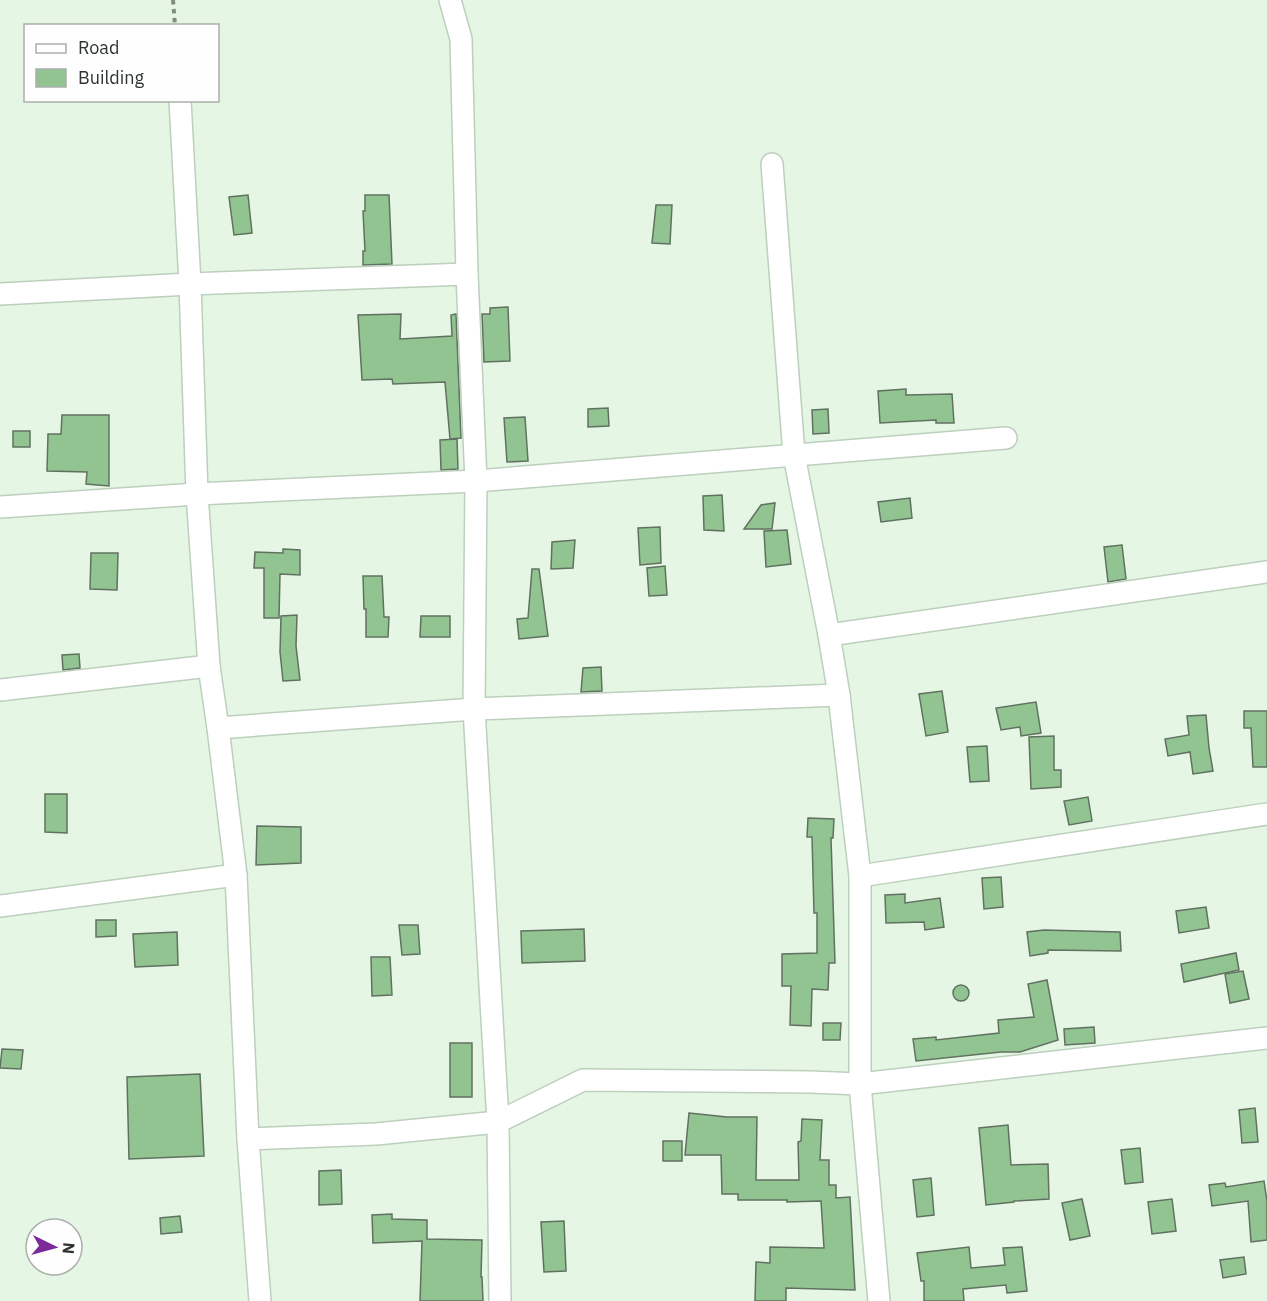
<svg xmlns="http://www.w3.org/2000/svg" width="1267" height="1301" viewBox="0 0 1267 1301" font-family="'IBM Plex Sans',sans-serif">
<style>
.building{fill:#91c491;stroke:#617161;stroke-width:1.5}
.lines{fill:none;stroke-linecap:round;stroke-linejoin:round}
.street-casing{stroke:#bdcfbd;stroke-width:24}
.path{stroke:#818d80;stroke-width:4;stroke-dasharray:4.5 4.5;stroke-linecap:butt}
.street{stroke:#fff;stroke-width:21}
</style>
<rect width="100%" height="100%" fill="#e5f7e4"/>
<g class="building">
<polygon points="248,195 252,233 234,235 229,197"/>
<polygon points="365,195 389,195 392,264 363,265 363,251 365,251 363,211 365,211"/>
<polygon points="656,205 672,205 670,244 652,243"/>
<polygon points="508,307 510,361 484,362 482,314 490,314 490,308"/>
<polygon points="401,314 400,339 452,336 451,315 456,314 461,438 450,439 445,382 393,384 392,379 362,380 358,315"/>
<polygon points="906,389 906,395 952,394 954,423 936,423 936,420 880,423 878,391"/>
<polygon points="608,408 609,426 588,427 588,409"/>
<polygon points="828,409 829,433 813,434 812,410"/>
<polygon points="62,415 109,415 109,486 86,484 87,472 47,471 48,434 61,434"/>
<polygon points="525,417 528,461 507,462 504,418"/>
<rect x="13" y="431" width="17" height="16"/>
<polygon points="457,439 458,469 441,470 440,440"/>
<polygon points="722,495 724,531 704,530 703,496"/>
<polygon points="910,498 912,518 881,522 878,502"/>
<polygon points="775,503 772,529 744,529 761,505"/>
<polygon points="660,527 661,563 640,565 638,528"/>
<polygon points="787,530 791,564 766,567 764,531"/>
<polygon points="575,540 573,568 551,569 552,542"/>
<polygon points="1122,545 1126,579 1108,582 1104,547"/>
<polygon points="283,549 300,550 300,575 280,574 279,618 264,618 264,568 254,568 255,552 283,553"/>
<polygon points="91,553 118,553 117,590 90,589"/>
<polygon points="665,566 667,595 649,596 647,568"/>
<polygon points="532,569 539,569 548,636 519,639 517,619 528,618"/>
<polygon points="363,576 382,576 384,617 389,617 388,637 366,637 366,609 364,609"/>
<polygon points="297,615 296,646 300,680 283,681 280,652 281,616"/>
<polygon points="421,616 450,616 450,637 420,637"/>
<polygon points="79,654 80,668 63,670 62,655"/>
<polygon points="601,667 602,691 581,692 583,668"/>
<polygon points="942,691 948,732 926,736 919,694"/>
<polygon points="1036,702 1041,733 1021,736 1020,727 1001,730 996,708"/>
<polygon points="1244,711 1267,711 1267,767 1253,767 1251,728 1244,728"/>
<polygon points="1206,715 1209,748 1213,771 1193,774 1190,752 1168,756 1165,739 1189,735 1187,716"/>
<polygon points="1054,736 1054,770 1061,770 1061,787 1031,789 1029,737"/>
<polygon points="987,746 989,781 970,782 967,747"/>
<polygon points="45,794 67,794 67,833 45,832"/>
<polygon points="1088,797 1092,821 1069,825 1064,801"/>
<polygon points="808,818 834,819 833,838 831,838 835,963 829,963 828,990 812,989 811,1026 790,1025 791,986 782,986 782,954 817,953 817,913 814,913 812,837 807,837"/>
<polygon points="257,826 301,827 301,863 256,865"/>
<polygon points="1001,877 1003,907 984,909 982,878"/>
<polygon points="905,894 905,903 940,898 944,927 925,930 924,922 886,923 885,895"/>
<polygon points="1206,907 1209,928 1179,933 1176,911"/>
<polygon points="96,920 116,920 116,936 96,937"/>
<polygon points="399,925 418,925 420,954 402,955"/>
<polygon points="584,929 585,961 522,963 521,931"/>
<polygon points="1044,930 1120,932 1121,951 1048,950 1048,953 1030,956 1027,932"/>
<polygon points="177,932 178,965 135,967 133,934"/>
<polygon points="1236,953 1239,970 1184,982 1181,964"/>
<polygon points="371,957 390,957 392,995 372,996"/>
<polygon points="1243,971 1249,999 1230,1003 1225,974"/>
<polygon points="1047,980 1058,1040 1020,1052 1001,1052 916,1061 913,1039 936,1037 936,1040 999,1033 998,1020 1034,1017 1028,984"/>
<circle cx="961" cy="993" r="8"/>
<polygon points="823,1023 841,1023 840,1040 823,1040"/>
<polygon points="1094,1027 1095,1043 1065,1045 1064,1029"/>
<rect x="450" y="1043" width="22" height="54"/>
<polygon points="2,1049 23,1050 21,1069 0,1068"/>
<polygon points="200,1074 204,1156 129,1159 127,1077"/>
<polygon points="1255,1108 1258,1142 1242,1143 1239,1110"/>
<polygon points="689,1113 727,1117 757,1117 756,1180 799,1180 798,1142 801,1141 802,1119 822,1120 820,1160 829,1160 829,1185 836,1185 836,1198 850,1197 855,1290 786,1288 786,1301 755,1301 756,1262 770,1263 770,1247 824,1248 821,1201 787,1202 787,1200 738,1200 738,1194 722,1194 721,1155 685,1155"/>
<polygon points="1008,1125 1011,1165 1048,1164 1049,1199 1014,1201 1014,1202 986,1205 979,1128"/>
<rect x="663" y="1141" width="19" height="20"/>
<polygon points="1140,1148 1143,1182 1125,1184 1121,1150"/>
<polygon points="341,1170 342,1204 319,1205 319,1171"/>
<polygon points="931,1178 934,1215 917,1217 913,1180"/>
<polygon points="1264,1181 1267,1201 1267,1240 1251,1242 1248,1201 1212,1206 1209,1185 1225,1183 1226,1187"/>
<polygon points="1082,1199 1090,1236 1070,1240 1062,1203"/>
<polygon points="1172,1199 1176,1231 1152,1234 1148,1202"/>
<polygon points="392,1214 392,1219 427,1220 427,1239 482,1240 481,1277 482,1277 483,1301 420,1301 422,1241 373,1243 372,1215"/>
<polygon points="180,1216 182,1232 161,1234 160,1218"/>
<polygon points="564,1221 566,1271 544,1272 541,1222"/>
<polygon points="969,1247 971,1268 1005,1265 1003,1248 1022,1247 1027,1291 1007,1293 1006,1285 963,1289 964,1301 924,1301 924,1281 921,1281 917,1253"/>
<polygon points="1244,1257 1246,1274 1223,1278 1220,1260"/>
</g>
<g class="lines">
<g class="street-casing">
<g id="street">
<polyline points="450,0 461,39 467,274 476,481 474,709 498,1122 500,1301"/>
<polyline points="180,100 190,284 197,494 209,666 218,728 236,875 248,1139 260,1301"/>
<polyline points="772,164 794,455 829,635 839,695 860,876 860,1084 879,1301"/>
<polyline points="0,294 190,284 467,274"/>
<polyline points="0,507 197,494 476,481 1006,438"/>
<polyline points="829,635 1267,572"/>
<polyline points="0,690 209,666"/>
<polyline points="218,728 474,709 839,695"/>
<polyline points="860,876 1267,814"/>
<polyline points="0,906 236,875"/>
<polyline points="248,1139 376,1134 498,1122 583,1080 810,1082 860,1084 1267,1038"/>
</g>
</g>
<polyline class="path" points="173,0 175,26"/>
<use href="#street" class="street"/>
</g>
<rect x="24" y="24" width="195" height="78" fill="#fefefe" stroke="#abaeab" stroke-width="1.5"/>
<rect x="36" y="44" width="30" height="9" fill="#ffffff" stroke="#abaeab" stroke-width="1.5"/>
<text x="78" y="54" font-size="18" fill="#2e352e">Road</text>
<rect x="36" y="69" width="30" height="18" fill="#91c491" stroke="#abaeab" stroke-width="1.5"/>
<text x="78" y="84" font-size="18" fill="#2e352e">Building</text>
<g transform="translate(54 1247) rotate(95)"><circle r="28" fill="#fefefe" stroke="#abaeab" stroke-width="1.5"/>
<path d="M0-4.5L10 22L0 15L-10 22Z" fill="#7c2a9a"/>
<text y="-9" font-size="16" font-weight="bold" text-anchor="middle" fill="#2e352e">N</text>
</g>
</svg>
